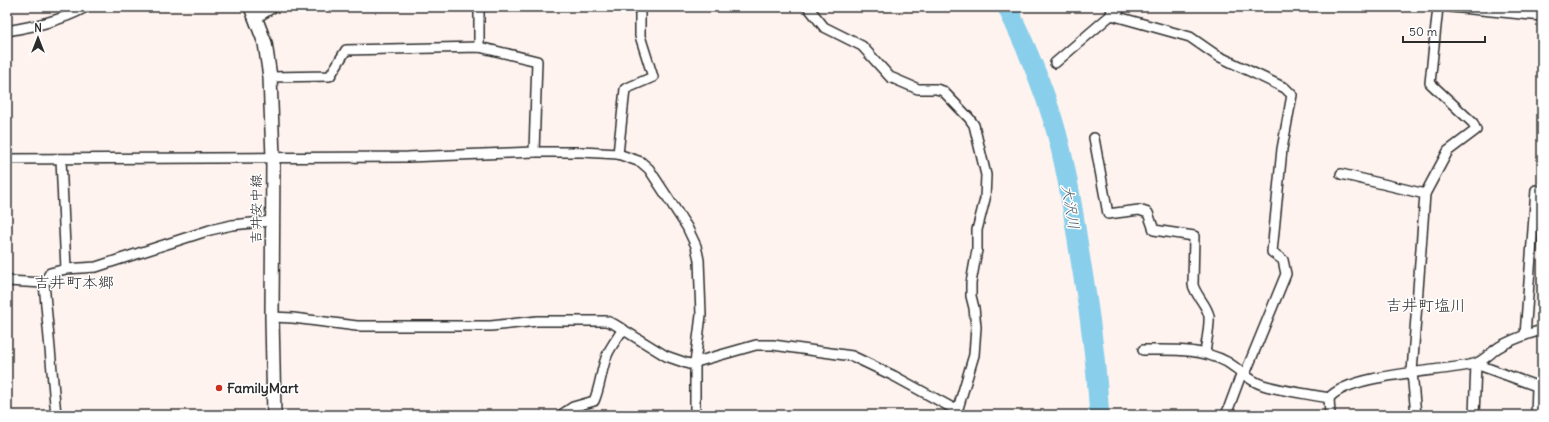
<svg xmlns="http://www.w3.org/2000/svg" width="1549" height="422" viewBox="0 0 1549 422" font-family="Delius,'Klee One',sans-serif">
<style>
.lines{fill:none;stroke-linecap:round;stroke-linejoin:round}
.river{stroke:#89cfeb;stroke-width:20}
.street-casing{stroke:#2b2b2b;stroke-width:12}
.secondary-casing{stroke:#2b2b2b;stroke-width:16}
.street{stroke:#fff;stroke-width:9}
.secondary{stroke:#fff;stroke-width:13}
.poi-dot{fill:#c8321e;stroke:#fff;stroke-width:1.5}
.labels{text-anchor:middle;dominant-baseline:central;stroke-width:3;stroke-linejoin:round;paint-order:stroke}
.street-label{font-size:14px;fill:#2b2b2b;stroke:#fff}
.poi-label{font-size:14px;font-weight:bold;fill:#2b2b2b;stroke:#fff;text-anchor:start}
.water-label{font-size:15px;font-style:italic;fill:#475c65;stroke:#fff}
.quarter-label{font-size:16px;fill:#2b2b2b;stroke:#fff}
</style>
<rect width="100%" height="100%" fill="#fef3ef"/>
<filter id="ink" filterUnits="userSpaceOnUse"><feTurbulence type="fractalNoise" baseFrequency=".025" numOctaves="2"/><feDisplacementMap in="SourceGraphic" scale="8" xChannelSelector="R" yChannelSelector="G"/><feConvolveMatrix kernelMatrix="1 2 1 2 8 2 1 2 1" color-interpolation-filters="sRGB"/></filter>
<g filter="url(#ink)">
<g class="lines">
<path class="river" d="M1007,7C1024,42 1040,79 1052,117C1066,162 1073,210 1080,257C1089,308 1096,359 1099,411L1097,415"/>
<g class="street-casing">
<g id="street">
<polyline points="479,7 479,47"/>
<polyline points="808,7 824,27 862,46 890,77 918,89 936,89 943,91 969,118 974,125 986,175 985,199 977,230 977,250 971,283 971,296 974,308 976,327 974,355 956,415"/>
<polyline points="1451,7 1542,16"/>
<polyline points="1111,15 1190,37 1216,55 1285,88 1292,95 1282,149 1272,252 1283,260 1286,274 1245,374"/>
<polyline points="1111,15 1122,7"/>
<polyline points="256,18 274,7"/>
<path d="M7,31C35,26 61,21 86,7"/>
<polyline points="1055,63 1111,15 1112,7"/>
<polyline points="270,77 330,76 346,50 479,47 537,61 534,152"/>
<path d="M1094,138L1108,214L1139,210L1148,213L1154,230L1194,236L1193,285C1196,296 1207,305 1209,316C1210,325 1206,344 1205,353"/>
<polyline points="618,154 625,89 653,77 640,36 640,7"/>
<polyline points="7,159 408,157 534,152 582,152 618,154 641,162 649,169 687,227 696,246 699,260 701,315 695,363 695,415"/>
<polyline points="61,159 66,269 96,267 210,230 232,225 272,221"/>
<polyline points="1341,174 1425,194"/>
<polyline points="7,281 44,283 50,273 66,269"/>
<polyline points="44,283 56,415"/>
<polyline points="272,317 293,318 357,326 491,326 537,321 606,321 614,324 666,356 689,364 756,345 773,345 852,356 894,376 958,411"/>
<polyline points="1525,335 1536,190"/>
<path d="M1143,350C1172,350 1201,348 1227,362C1239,369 1249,381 1263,385C1282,391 1309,394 1329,398"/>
<path d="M561,415L573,407L594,401C601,385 601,368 608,353C612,345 618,337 623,329"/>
<polyline points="1226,415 1242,372"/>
<path d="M1330,415L1329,398C1351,373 1440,372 1474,364C1483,362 1491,352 1499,347C1513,339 1527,334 1542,330"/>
<polyline points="1416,415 1412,372 1425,194 1448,151 1476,130 1473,123 1430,83 1438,7"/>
<polyline points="1474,415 1476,364 1542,388"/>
<polyline points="1536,415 1537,387"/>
</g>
</g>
<g class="secondary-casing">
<polyline id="secondary" points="251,7 265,43 270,77 273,158 272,317 274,415"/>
</g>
<use href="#street" class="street"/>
<use href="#secondary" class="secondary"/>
</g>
</g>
<circle class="poi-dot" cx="219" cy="388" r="4"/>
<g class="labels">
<g class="street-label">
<text transform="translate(256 209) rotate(-90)">吉井安中線</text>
</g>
<g class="poi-label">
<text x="227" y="388">FamilyMart</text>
</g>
<g class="water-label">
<text transform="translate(1071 207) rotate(81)">大沢川</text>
</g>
<g class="quarter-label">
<text x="74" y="282">吉井町本郷</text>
<text x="1426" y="305">吉井町塩川</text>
</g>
</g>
<rect width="1549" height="422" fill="none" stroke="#fff" stroke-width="24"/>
<rect x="12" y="12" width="1525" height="398" fill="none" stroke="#2b2b2b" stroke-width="1.5" filter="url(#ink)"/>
<g transform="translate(38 38)" stroke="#ffffff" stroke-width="3" paint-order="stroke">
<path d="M0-3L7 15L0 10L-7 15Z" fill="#2b2b2b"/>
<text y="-6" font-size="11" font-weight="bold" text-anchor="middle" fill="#2b2b2b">N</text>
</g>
<path d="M1403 36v6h82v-6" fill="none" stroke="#2b2b2b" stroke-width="2"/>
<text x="1409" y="36" font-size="12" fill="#2b2b2b" stroke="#ffffff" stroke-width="3" paint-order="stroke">50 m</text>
</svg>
